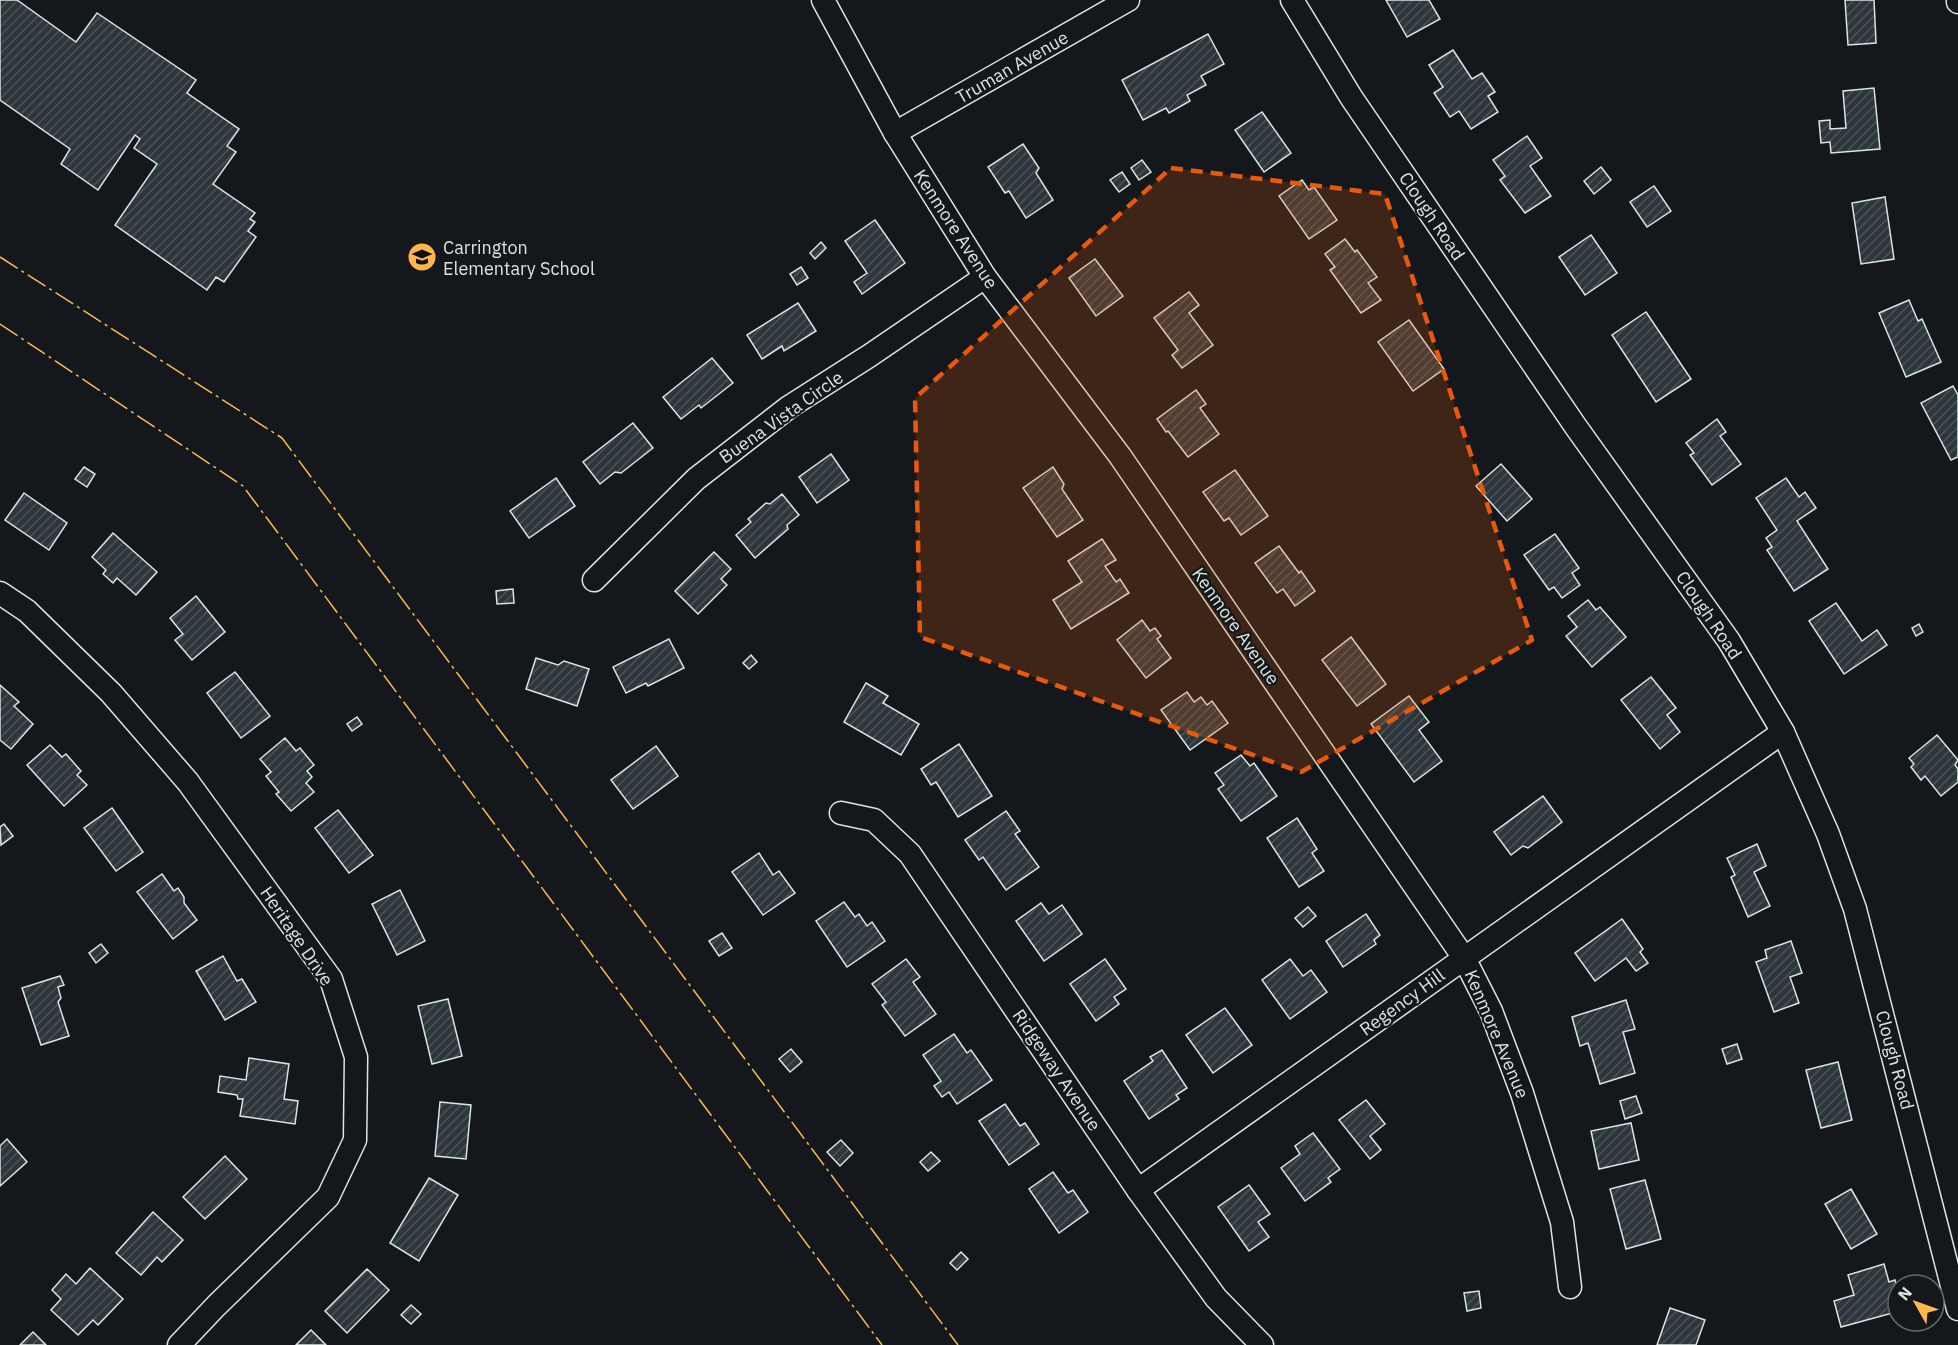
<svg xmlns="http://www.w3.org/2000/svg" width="1958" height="1345" viewBox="0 0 1958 1345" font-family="'IBM Plex Sans',sans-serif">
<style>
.building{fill:url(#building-hatch);stroke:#d8e6dc;stroke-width:1.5}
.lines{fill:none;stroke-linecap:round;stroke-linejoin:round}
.street-casing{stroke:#d8e6dc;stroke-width:25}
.street{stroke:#14181c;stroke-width:22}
.power{stroke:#ffb74d;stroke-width:1.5;stroke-dasharray:21 4.5 3 4.5;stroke-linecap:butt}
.marked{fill:#e8590c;fill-opacity:0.2;stroke:#e8590c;stroke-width:4.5;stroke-dasharray:12 8;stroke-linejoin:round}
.labels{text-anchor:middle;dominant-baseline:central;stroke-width:4.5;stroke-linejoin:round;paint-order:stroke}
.street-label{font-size:18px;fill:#d8e6dc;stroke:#14181c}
.poi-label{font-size:18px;fill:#d8e6dc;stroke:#14181c;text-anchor:start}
</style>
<defs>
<pattern id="building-hatch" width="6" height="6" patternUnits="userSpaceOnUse" patternTransform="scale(1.5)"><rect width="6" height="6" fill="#2c363c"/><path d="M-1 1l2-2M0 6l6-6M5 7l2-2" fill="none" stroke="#4a5358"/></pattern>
</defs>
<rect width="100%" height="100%" fill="#14181c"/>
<g class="building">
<polygon points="0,0 17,0 76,42 97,13 196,80 187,93 239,129 227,146 236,152 213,184 255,213 250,219 255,222 248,231 256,237 224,282 216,277 207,290 115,225 157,164 134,148 140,139 135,135 98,190 61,164 70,149 0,100"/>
<polygon points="1386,0 1429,0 1440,19 1407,37"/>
<polygon points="1845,0 1874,0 1876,43 1848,45"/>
<polygon points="1208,34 1224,64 1201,76 1206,85 1187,95 1190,101 1169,113 1166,108 1143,120 1122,80"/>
<polygon points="1453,50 1472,79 1482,73 1495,92 1488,96 1498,112 1471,129 1459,111 1450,117 1434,93 1443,87 1429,65"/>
<polygon points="1874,88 1880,149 1831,153 1830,142 1821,143 1819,121 1830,120 1830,129 1846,128 1843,91"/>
<polygon points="1262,112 1291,153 1264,172 1235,130"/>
<polygon points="1527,136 1542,158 1530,166 1551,196 1525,213 1500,180 1505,176 1493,160"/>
<polygon points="1023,144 1039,168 1036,173 1053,200 1026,218 1009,191 1005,193 988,167"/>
<polygon points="1142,160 1151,172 1139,180 1131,168"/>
<polygon points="1601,167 1611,180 1594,194 1584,181"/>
<polygon points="1122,172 1130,184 1119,192 1110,180"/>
<polygon points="1302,180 1309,190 1314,187 1337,220 1309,239 1279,196"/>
<polygon points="1654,186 1671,211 1647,227 1630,202"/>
<polygon points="1885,197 1894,259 1861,264 1852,203"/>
<polygon points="875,220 905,263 862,294 854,282 867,273 845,241"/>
<polygon points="1591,235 1617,273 1585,295 1559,257"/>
<polygon points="1345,239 1355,252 1357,250 1377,277 1368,283 1381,300 1361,313 1330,270 1335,267 1325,254"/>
<polygon points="821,242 826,248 815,259 810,253"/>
<polygon points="1095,259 1123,296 1096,316 1069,278"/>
<polygon points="801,267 808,278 797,285 790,274"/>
<polygon points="1189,292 1199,305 1189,313 1213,345 1182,368 1172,355 1178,350 1154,318"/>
<polygon points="1909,300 1918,321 1922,319 1941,362 1906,377 1879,313"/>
<polygon points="798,303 816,331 784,351 782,346 762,359 747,335"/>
<polygon points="1646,312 1691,379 1656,402 1612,335"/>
<polygon points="1409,320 1444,369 1413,391 1378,342"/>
<polygon points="712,358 733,383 701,408 699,405 681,419 663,397"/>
<polygon points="1953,386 1958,395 1958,457 1951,460 1921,403"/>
<polygon points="1196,390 1206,404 1200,408 1219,434 1188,457 1168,431 1166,432 1157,419"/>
<polygon points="1717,419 1726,432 1720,436 1741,464 1712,485 1690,455 1694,453 1686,443"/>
<polygon points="633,423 653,448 621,473 615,472 600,484 583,462"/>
<polygon points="831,454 849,480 817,503 799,477"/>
<polygon points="1501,464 1532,499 1507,521 1476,486"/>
<polygon points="84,467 95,474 87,487 75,479"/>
<polygon points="1053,467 1064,484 1062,489 1083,520 1057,537 1023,488"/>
<polygon points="1235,470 1268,516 1241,535 1229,518 1224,521 1203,492"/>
<polygon points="556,478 575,506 529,538 510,511"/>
<polygon points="1786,478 1799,497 1805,492 1816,508 1797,521 1828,569 1794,591 1767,550 1772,547 1766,538 1777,530 1756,498"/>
<polygon points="24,493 67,523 49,550 5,520"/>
<polygon points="782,494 799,515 787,525 788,529 755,558 736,535 751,522 748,519 766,503 770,504"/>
<polygon points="113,533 157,572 136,595 117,578 113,583 103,574 106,570 92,557"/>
<polygon points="1555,534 1579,568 1572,573 1580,585 1562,598 1554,587 1549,590 1524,555"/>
<polygon points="1102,539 1116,560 1105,566 1116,582 1120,579 1129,593 1071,629 1053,600 1082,582 1068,561"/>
<polygon points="1279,546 1299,573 1301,571 1315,591 1295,606 1283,589 1277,593 1255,563"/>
<polygon points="714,552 731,569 721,579 727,585 698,614 675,591"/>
<polygon points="513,589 514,603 497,604 496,591"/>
<polygon points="196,596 225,632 192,660 175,640 183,634 170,618"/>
<polygon points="1588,600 1596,610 1600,607 1626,637 1592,667 1566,636 1577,627 1568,616"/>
<polygon points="1836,603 1862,641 1877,630 1887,645 1844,674 1809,621"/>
<polygon points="1142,620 1150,631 1155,628 1161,636 1157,639 1171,658 1146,678 1117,640"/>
<polygon points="1919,624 1923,632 1916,636 1912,628"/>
<polygon points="1351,637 1386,684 1357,706 1322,660"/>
<polygon points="669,639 684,668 648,686 646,683 626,693 613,667"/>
<polygon points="751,655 757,662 749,669 743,663"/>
<polygon points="536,658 558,665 564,661 589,669 577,706 526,689"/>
<polygon points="235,672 270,716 241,738 207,693"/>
<polygon points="1651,677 1676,708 1667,715 1680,732 1660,749 1621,700"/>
<polygon points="866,683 888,696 883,703 919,724 901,755 844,722"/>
<polygon points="0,685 19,702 14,706 33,724 11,749 0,740"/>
<polygon points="1187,692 1194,702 1201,697 1207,705 1212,701 1228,723 1190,750 1161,710"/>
<polygon points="1409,696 1429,722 1419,730 1442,761 1414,782 1371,724"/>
<polygon points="357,717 362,724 352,731 347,724"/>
<polygon points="1937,735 1958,760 1955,765 1958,769 1958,782 1941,796 1925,776 1921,780 1911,767 1914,764 1909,758"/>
<polygon points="285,738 296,751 300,748 314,765 307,771 312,777 306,783 314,792 291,811 276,794 279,792 266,776 271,772 260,759"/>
<polygon points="959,744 992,796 958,817 936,782 931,785 921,769"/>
<polygon points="50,745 62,757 66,754 81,771 77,775 87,785 64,806 27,765"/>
<polygon points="656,746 678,776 633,809 611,780"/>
<polygon points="1241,755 1250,766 1254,763 1277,796 1241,821 1218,789 1224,785 1215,773"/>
<polygon points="1543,796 1562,822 1528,848 1523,846 1511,855 1494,832"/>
<polygon points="112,808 143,852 116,871 84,828"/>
<polygon points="338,810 373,855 349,873 315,828"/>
<polygon points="1006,811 1020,831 1015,834 1039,867 1006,890 983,857 979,860 965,840"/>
<polygon points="1297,818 1317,849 1312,853 1324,871 1299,887 1267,838"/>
<polygon points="4,824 13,836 1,845 0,827"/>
<polygon points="1757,844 1766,866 1754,872 1770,906 1748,917 1731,877 1735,875 1727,858"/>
<polygon points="759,853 773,875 779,871 795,893 763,915 732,872"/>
<polygon points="162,874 174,891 178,888 184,897 184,903 197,920 173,939 137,892"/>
<polygon points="400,890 425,941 397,955 372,904"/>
<polygon points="844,902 855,917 859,914 867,926 872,922 885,941 847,967 816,921"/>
<polygon points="1041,903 1049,914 1062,905 1082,934 1044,961 1016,921"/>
<polygon points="1308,907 1316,916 1303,927 1295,918"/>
<polygon points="1366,914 1380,935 1374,940 1376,944 1343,967 1326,941"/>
<polygon points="1622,919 1643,949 1640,952 1648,963 1636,971 1626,958 1595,981 1575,953"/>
<polygon points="722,933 732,948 719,956 709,941"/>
<polygon points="1791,941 1802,973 1790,977 1799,1003 1774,1012 1756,962 1767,958 1765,950"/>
<polygon points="101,944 108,953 96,963 89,953"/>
<polygon points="223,956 237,981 242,979 256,1002 225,1020 196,971"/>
<polygon points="906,959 920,977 913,982 936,1014 905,1036 882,1005 886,1002 872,984"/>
<polygon points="1105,959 1126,989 1114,997 1119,1004 1096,1021 1070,984"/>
<polygon points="1290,959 1303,976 1311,970 1327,992 1290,1019 1262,980"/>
<polygon points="60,976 64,985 58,987 61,998 58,1002 69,1036 41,1045 22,988"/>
<polygon points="448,999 462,1056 432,1064 418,1006"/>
<polygon points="1626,1000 1635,1029 1623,1032 1635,1073 1600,1084 1588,1043 1580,1046 1572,1017"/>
<polygon points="1225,1008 1252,1045 1213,1073 1186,1035"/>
<polygon points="954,1034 967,1053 971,1050 992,1080 957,1104 949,1092 942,1097 934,1086 941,1081 923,1055"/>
<polygon points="1737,1044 1742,1059 1727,1064 1722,1049"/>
<polygon points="791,1049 802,1062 790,1072 779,1059"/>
<polygon points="1162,1050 1187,1088 1176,1095 1179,1099 1149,1119 1124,1081 1153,1061 1150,1057"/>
<polygon points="249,1058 289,1064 284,1099 298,1101 295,1124 240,1116 243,1099 238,1099 237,1095 218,1092 220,1076 246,1080"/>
<polygon points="1838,1062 1852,1120 1821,1128 1806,1070"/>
<polygon points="1636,1096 1642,1113 1625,1119 1620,1101"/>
<polygon points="1366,1100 1385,1124 1370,1136 1381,1150 1370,1159 1339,1120"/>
<polygon points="440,1102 471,1105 466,1159 435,1156"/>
<polygon points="1005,1104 1020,1126 1025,1123 1039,1144 1009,1165 979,1121"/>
<polygon points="1631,1123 1639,1160 1599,1169 1591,1131"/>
<polygon points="1313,1133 1340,1169 1328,1178 1331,1182 1305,1201 1281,1168 1300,1154 1295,1146"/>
<polygon points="7,1139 27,1162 0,1186 0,1146"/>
<polygon points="841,1140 853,1153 840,1166 827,1152"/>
<polygon points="931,1152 940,1161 928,1171 920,1162"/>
<polygon points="225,1156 247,1179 205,1219 183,1197"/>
<polygon points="1053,1172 1068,1193 1073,1190 1088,1212 1059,1233 1029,1189"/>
<polygon points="429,1178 458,1195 419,1261 390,1243"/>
<polygon points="1645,1180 1661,1239 1626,1249 1610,1189"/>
<polygon points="1249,1185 1270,1214 1258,1222 1269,1237 1249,1251 1218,1207"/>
<polygon points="1851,1189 1877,1234 1851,1249 1825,1204"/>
<polygon points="153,1212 183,1240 162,1262 157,1257 141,1275 116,1253"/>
<polygon points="961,1252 968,1259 957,1270 950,1263"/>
<polygon points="1884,1264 1889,1282 1895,1280 1898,1290 1898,1293 1891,1295 1896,1312 1841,1327 1834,1301 1854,1295 1848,1275"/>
<polygon points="90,1268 123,1299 98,1325 93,1320 78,1335 51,1310 61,1299 52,1290 66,1274 76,1284"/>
<polygon points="367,1269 389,1290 347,1333 325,1311"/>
<polygon points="1479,1291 1481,1308 1467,1311 1464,1293"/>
<polygon points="411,1305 421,1314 411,1324 401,1315"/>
<polygon points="1670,1308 1705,1320 1696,1345 1657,1345"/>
<polygon points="311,1330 326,1345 296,1345"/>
<polygon points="33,1332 46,1345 20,1345"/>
</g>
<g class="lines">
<g class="street-casing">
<g id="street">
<polyline points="823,0 895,133 985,277 1120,456 1464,958 1491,1011 1522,1093 1562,1222 1570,1287"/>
<polyline points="1292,0 1351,97 1576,427 1729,641 1783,732 1828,834 1855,909 1958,1309"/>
<polyline points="1958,0 1958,2"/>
<polyline points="895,133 1128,0"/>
<polyline points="594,580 696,479 789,407 869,356 985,277"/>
<polyline points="0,593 27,611 111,693 188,782 331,979 356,1057 355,1140 328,1197 216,1306 179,1345"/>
<polyline points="841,813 874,820 910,854 1138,1190 1216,1298 1262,1345"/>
<polyline points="1138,1190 1783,732"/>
</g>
</g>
<use href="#street" class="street"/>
<g class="power">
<polyline points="0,257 282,438 958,1345"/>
<polyline points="0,324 243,486 882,1345"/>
</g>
</g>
<path class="marked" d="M1171,168L1385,194L1532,640L1301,772L920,637L915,398Z"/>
<defs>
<g id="school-disc" transform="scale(1.5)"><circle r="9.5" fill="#ffb74d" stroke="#14181c"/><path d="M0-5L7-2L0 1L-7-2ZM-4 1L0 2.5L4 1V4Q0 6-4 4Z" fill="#111"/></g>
</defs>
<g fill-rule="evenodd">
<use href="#school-disc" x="422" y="257"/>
</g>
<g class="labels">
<g class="street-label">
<text transform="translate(1012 67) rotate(-30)">Truman Avenue</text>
<text transform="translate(1432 216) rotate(56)">Clough Road</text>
<text transform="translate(956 229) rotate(57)">Kenmore Avenue</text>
<text transform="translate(781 417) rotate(-35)">Buena Vista Circle</text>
<text transform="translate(1709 615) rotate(56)">Clough Road</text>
<text transform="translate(1236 626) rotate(55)">Kenmore Avenue</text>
<text transform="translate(297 936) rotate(56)">Heritage Drive</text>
<text transform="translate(1402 1002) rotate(-36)">Regency Hill</text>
<text transform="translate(1497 1034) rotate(67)">Kenmore Avenue</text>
<text transform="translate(1895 1060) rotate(75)">Clough Road</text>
<text transform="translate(1057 1070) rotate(56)">Ridgeway Avenue</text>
</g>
<g class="poi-label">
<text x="443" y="247">Carrington<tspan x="443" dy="21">Elementary School</tspan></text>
</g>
</g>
<g transform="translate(1916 1303) rotate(310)"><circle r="28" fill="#14181c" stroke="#626a69" stroke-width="1.5"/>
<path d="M0-4.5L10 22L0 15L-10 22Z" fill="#ffb74d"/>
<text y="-9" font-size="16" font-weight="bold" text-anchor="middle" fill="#d8e6dc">N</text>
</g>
</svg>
